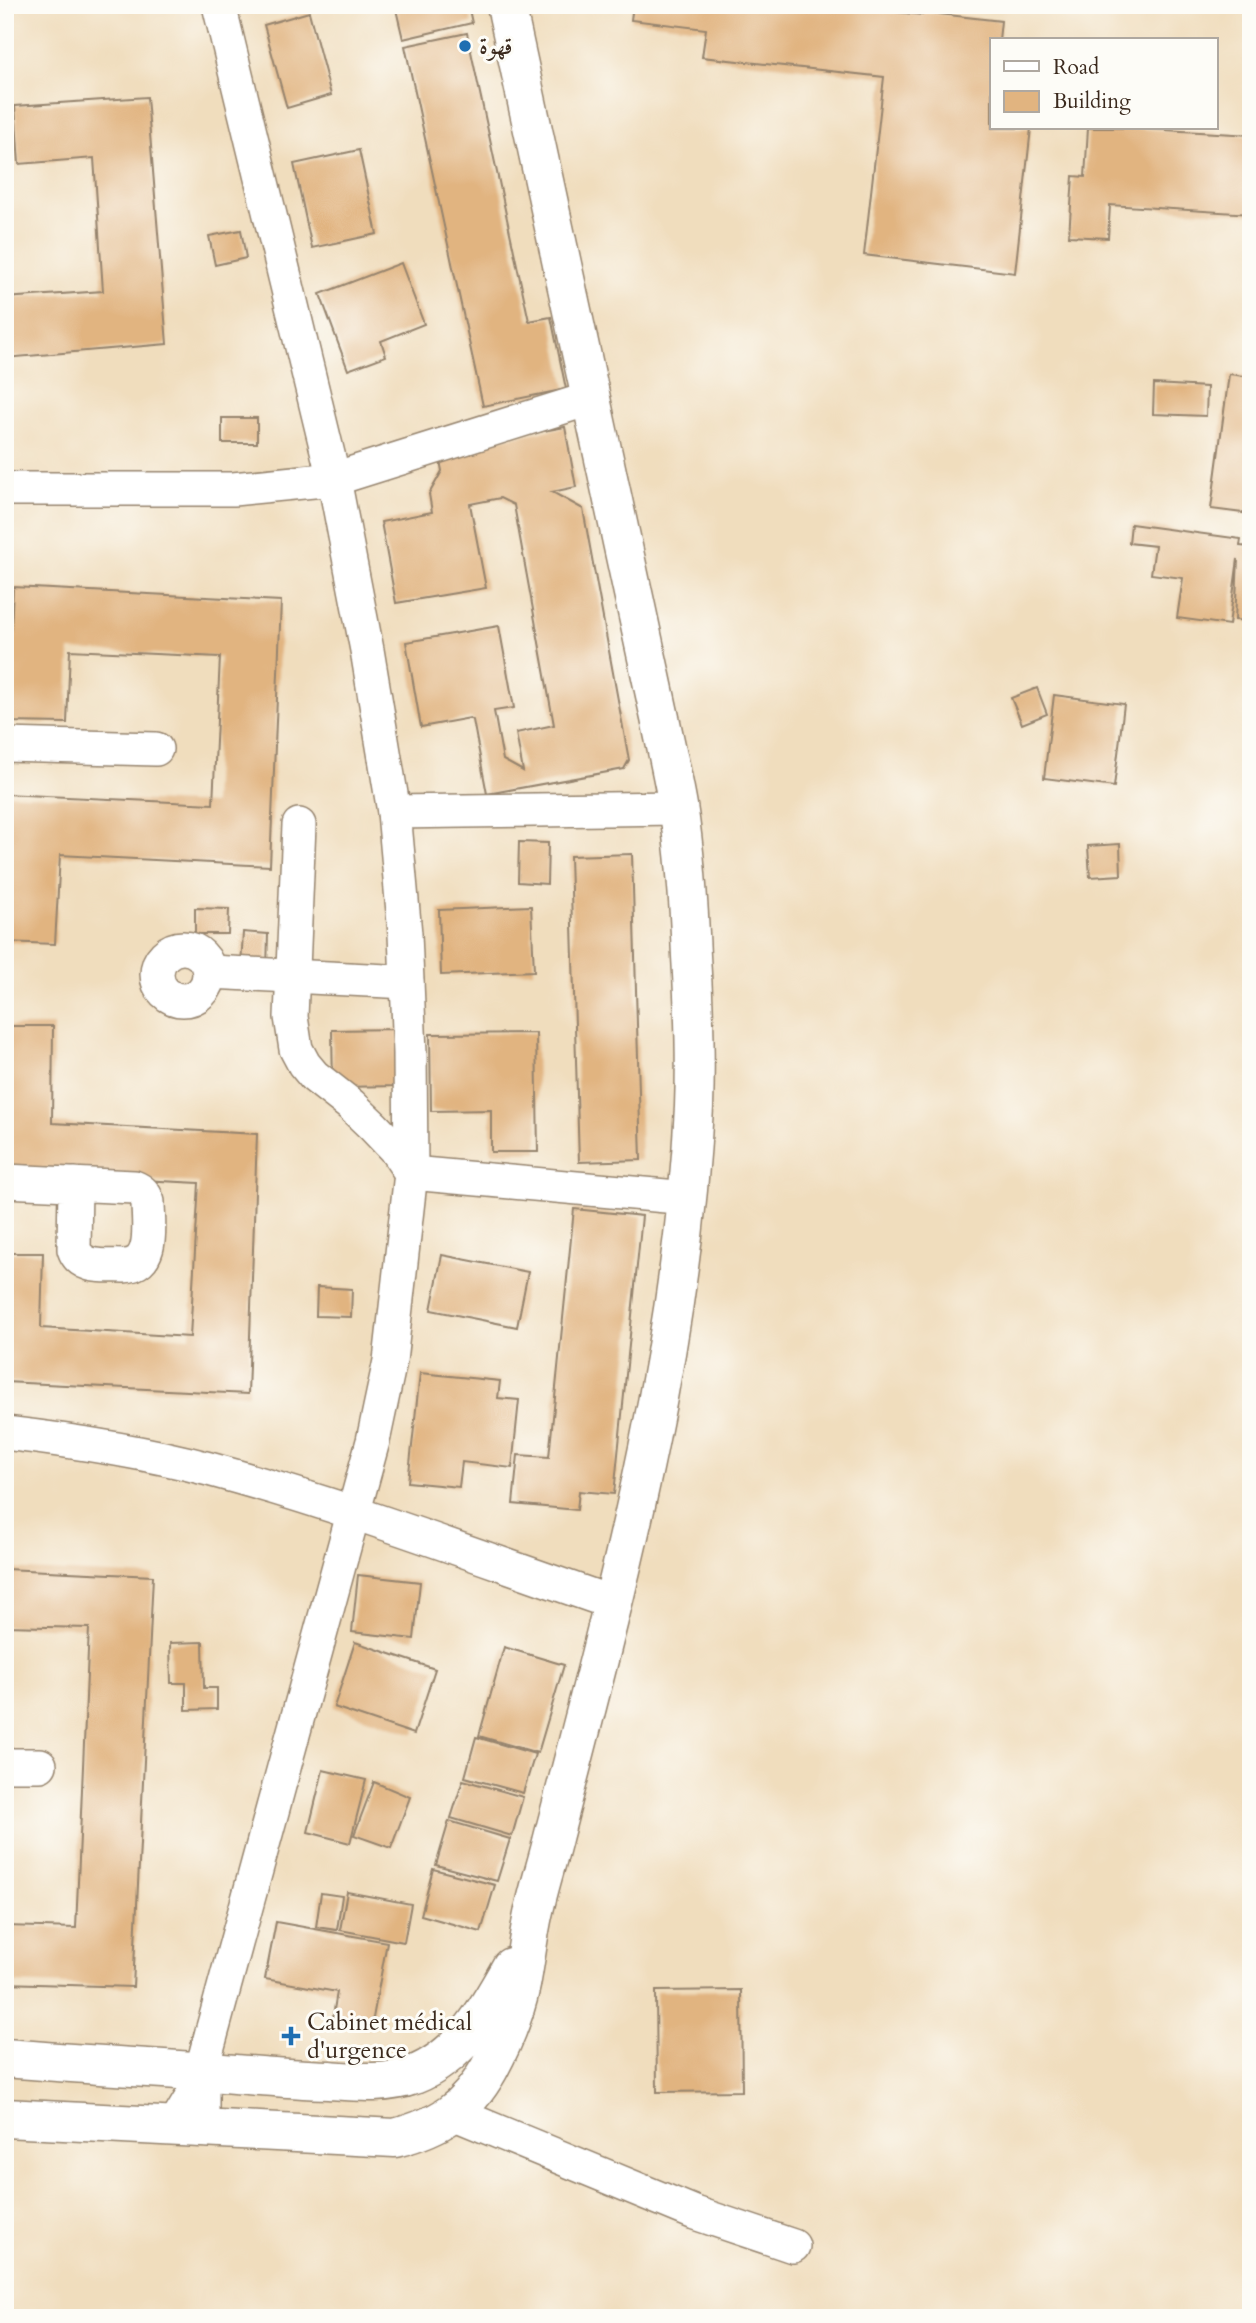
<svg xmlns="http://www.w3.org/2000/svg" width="1256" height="2323" viewBox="0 0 1256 2323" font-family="Cardo,Amiri,serif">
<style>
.building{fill:#e1b480}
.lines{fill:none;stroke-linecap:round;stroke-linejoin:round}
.minor-casing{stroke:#96846e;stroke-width:36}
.tertiary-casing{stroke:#96846e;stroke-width:41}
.minor{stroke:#fff;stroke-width:33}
.tertiary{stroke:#fff;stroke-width:38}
.poi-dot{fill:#1f6fb2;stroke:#fdfcf7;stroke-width:2.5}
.labels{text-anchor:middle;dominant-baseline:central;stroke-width:6;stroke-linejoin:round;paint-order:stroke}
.poi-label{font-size:24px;fill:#3b2a1e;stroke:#fdfcf7;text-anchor:start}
</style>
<rect width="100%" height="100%" fill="#fdfcf7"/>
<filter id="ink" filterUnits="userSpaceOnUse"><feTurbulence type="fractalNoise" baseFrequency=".0143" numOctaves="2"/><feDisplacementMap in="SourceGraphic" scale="14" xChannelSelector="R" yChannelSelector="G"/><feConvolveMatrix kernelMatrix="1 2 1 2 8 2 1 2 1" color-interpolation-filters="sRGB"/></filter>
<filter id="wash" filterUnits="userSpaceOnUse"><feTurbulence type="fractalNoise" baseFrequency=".00686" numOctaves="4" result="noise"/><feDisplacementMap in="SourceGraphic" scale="28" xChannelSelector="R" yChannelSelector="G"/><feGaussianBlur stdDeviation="1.57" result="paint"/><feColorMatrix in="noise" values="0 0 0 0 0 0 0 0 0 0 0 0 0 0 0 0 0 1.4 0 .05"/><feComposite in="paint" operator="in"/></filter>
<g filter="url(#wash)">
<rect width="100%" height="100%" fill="#f0ddbd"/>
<g id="blocks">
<g class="building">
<polygon points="395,5 468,5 472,23 403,39"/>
<polygon points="633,5 861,5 861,8 922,15 922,12 1001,21 999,40 992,40 992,128 1031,128 1015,273 864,255 884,77 702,57 706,29 631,20"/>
<polygon points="1227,5 1251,5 1251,10 1227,9"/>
<polygon points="309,12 331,95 287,108 264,25"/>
<polygon points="467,33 529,321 551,317 566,389 483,406 405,46"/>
<polygon points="147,97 167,344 5,358 5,298 103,291 94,158 19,164 15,106"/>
<polygon points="7,100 13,116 5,119 5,101"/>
<polygon points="1088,128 1129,128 1251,135 1251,214 1110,205 1108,238 1069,236 1073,176 1085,177"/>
<polygon points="359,150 377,234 312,248 294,164"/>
<polygon points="241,230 246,258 215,265 209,236"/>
<polygon points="401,263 424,324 381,341 386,356 348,370 320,294"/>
<polygon points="1229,374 1251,377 1251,514 1211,509"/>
<polygon points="1154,384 1207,387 1206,416 1153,414"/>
<rect x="222" y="418" width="35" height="25"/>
<polygon points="565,427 576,487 552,492 583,509 629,760 624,769 487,794 473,720 470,718 421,727 406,642 499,626 514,708 494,711 503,760 523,771 516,733 554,725 514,505 500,498 470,504 486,588 396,603 381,522 432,512 429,494 442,471 439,455 468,445"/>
<polygon points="1131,524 1241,539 1240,546 1251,547 1251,621 1235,620 1238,559 1229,625 1177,618 1183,578 1151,574 1155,546 1129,543"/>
<polygon points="13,587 281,601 270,866 60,855 55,944 5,942 5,794 213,804 220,657 70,650 67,723 7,722"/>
<polygon points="1037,688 1047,714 1022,724 1011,698"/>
<polygon points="1054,695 1124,704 1114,787 1044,778"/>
<polygon points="519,842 548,843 547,884 518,882"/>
<polygon points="1120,844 1121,875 1090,877 1088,846"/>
<polygon points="632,854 641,1160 579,1162 570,856"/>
<polygon points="531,906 534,971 441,975 439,910"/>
<polygon points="195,908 229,909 228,934 195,934"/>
<polygon points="243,932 268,934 267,969 241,967"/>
<polygon points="5,1026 53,1026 52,1123 257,1134 248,1394 5,1382 5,1253 43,1253 41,1328 190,1337 199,1183 5,1173"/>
<polygon points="399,1029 400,1086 333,1087 332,1030"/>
<polygon points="536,1033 538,1152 491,1152 491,1110 431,1111 430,1034"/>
<polygon points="574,1209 642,1216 614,1494 579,1491 577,1510 513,1504 518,1455 549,1457"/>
<polygon points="442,1255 528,1272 517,1327 431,1310"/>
<polygon points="317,1287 352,1289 351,1317 316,1316"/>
<polygon points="420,1373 500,1381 498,1398 519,1400 512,1468 462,1462 459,1487 408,1482"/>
<polygon points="5,1569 153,1576 133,1987 5,1983 5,1926 76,1928 89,1628 5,1626"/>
<polygon points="358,1575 420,1582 414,1639 352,1632"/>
<polygon points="203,1642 204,1688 217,1688 217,1709 186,1710 186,1683 171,1683 170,1643"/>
<polygon points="355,1642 435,1669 414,1734 334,1707"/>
<polygon points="504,1647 564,1665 538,1753 479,1736"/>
<polygon points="476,1737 535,1754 523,1793 465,1777"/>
<polygon points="323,1770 366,1780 350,1843 308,1832"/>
<polygon points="463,1780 523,1797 512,1836 451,1818"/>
<polygon points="374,1782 410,1797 391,1848 354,1835"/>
<polygon points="449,1821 510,1839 497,1881 436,1865"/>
<polygon points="433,1869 495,1885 481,1932 421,1915"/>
<polygon points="347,1892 411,1904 404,1942 340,1930"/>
<polygon points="321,1893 342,1896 337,1930 316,1927"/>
<polygon points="276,1922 387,1942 371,2029 332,2022 337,1992 265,1979"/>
<polygon points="741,1990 742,2091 657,2092 656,1991"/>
</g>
</g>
</g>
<g filter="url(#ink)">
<use href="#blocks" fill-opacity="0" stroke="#96846e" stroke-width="2"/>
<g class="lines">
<g class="minor-casing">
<g id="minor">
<polyline points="5,489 233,489 334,479 592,398"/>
<polyline points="5,745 156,749"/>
<polyline points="394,812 678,808"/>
<polyline points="299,825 291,1017 296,1049 304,1064 314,1076 351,1105 373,1126 394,1148 411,1173 688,1198"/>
<circle cx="183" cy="974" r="26"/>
<polyline points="210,972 407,982"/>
<path d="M5,1181L134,1187C142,1190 145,1194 148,1202C148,1224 156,1265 124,1266C106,1265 81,1270 74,1249L75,1184"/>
<path d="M5,1433C74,1441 142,1451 209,1469C346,1506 479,1557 613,1603"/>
<polyline points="5,1765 40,1765"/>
<polyline points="201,2072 373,1441 390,1361 411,1173 410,1053 405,934 394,812 367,650 334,479 219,5"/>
<polyline points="453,2113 695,2213 793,2246"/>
<polyline points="174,2127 202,2080 202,2128"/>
</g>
</g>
<g class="tertiary-casing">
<g id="tertiary">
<path d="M5,2058C78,2064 151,2068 223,2073C258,2076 294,2079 329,2080C357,2082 387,2085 414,2075C462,2056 487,2010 511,1967"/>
<path d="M5,2118L395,2138C440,2126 466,2110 489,2069C503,2043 515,2014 521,1985C525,1965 527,1945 531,1925C536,1896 546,1867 553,1838C615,1598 682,1356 694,1107C696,1057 694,1006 691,956C689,906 686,856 678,806C673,777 666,747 660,718L506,5"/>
</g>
</g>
<use href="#minor" class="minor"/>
<use href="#tertiary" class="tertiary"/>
</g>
</g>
<g class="poi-dot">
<circle cx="465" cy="46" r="7"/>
<path d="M287.5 2025.5h7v7h7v7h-7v7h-7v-7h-7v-7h7z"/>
</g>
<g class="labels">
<g class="poi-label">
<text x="479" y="46">قهوة</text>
<text x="307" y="2022">Cabinet médical<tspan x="307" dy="28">d'urgence</tspan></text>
</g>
</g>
<rect width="1256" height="2323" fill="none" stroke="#fdfcf7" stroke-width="28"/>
<rect x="990" y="38" width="228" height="91" fill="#fdfcf7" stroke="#afa8a0" stroke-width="2"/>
<rect x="1004" y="61" width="35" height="10" fill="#ffffff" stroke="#afa8a0" stroke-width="2"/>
<text x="1053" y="74" font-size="21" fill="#3b2a1e">Road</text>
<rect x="1004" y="91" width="35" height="21" fill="#e1b480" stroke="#afa8a0" stroke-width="2"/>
<text x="1053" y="108" font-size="21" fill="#3b2a1e">Building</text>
</svg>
